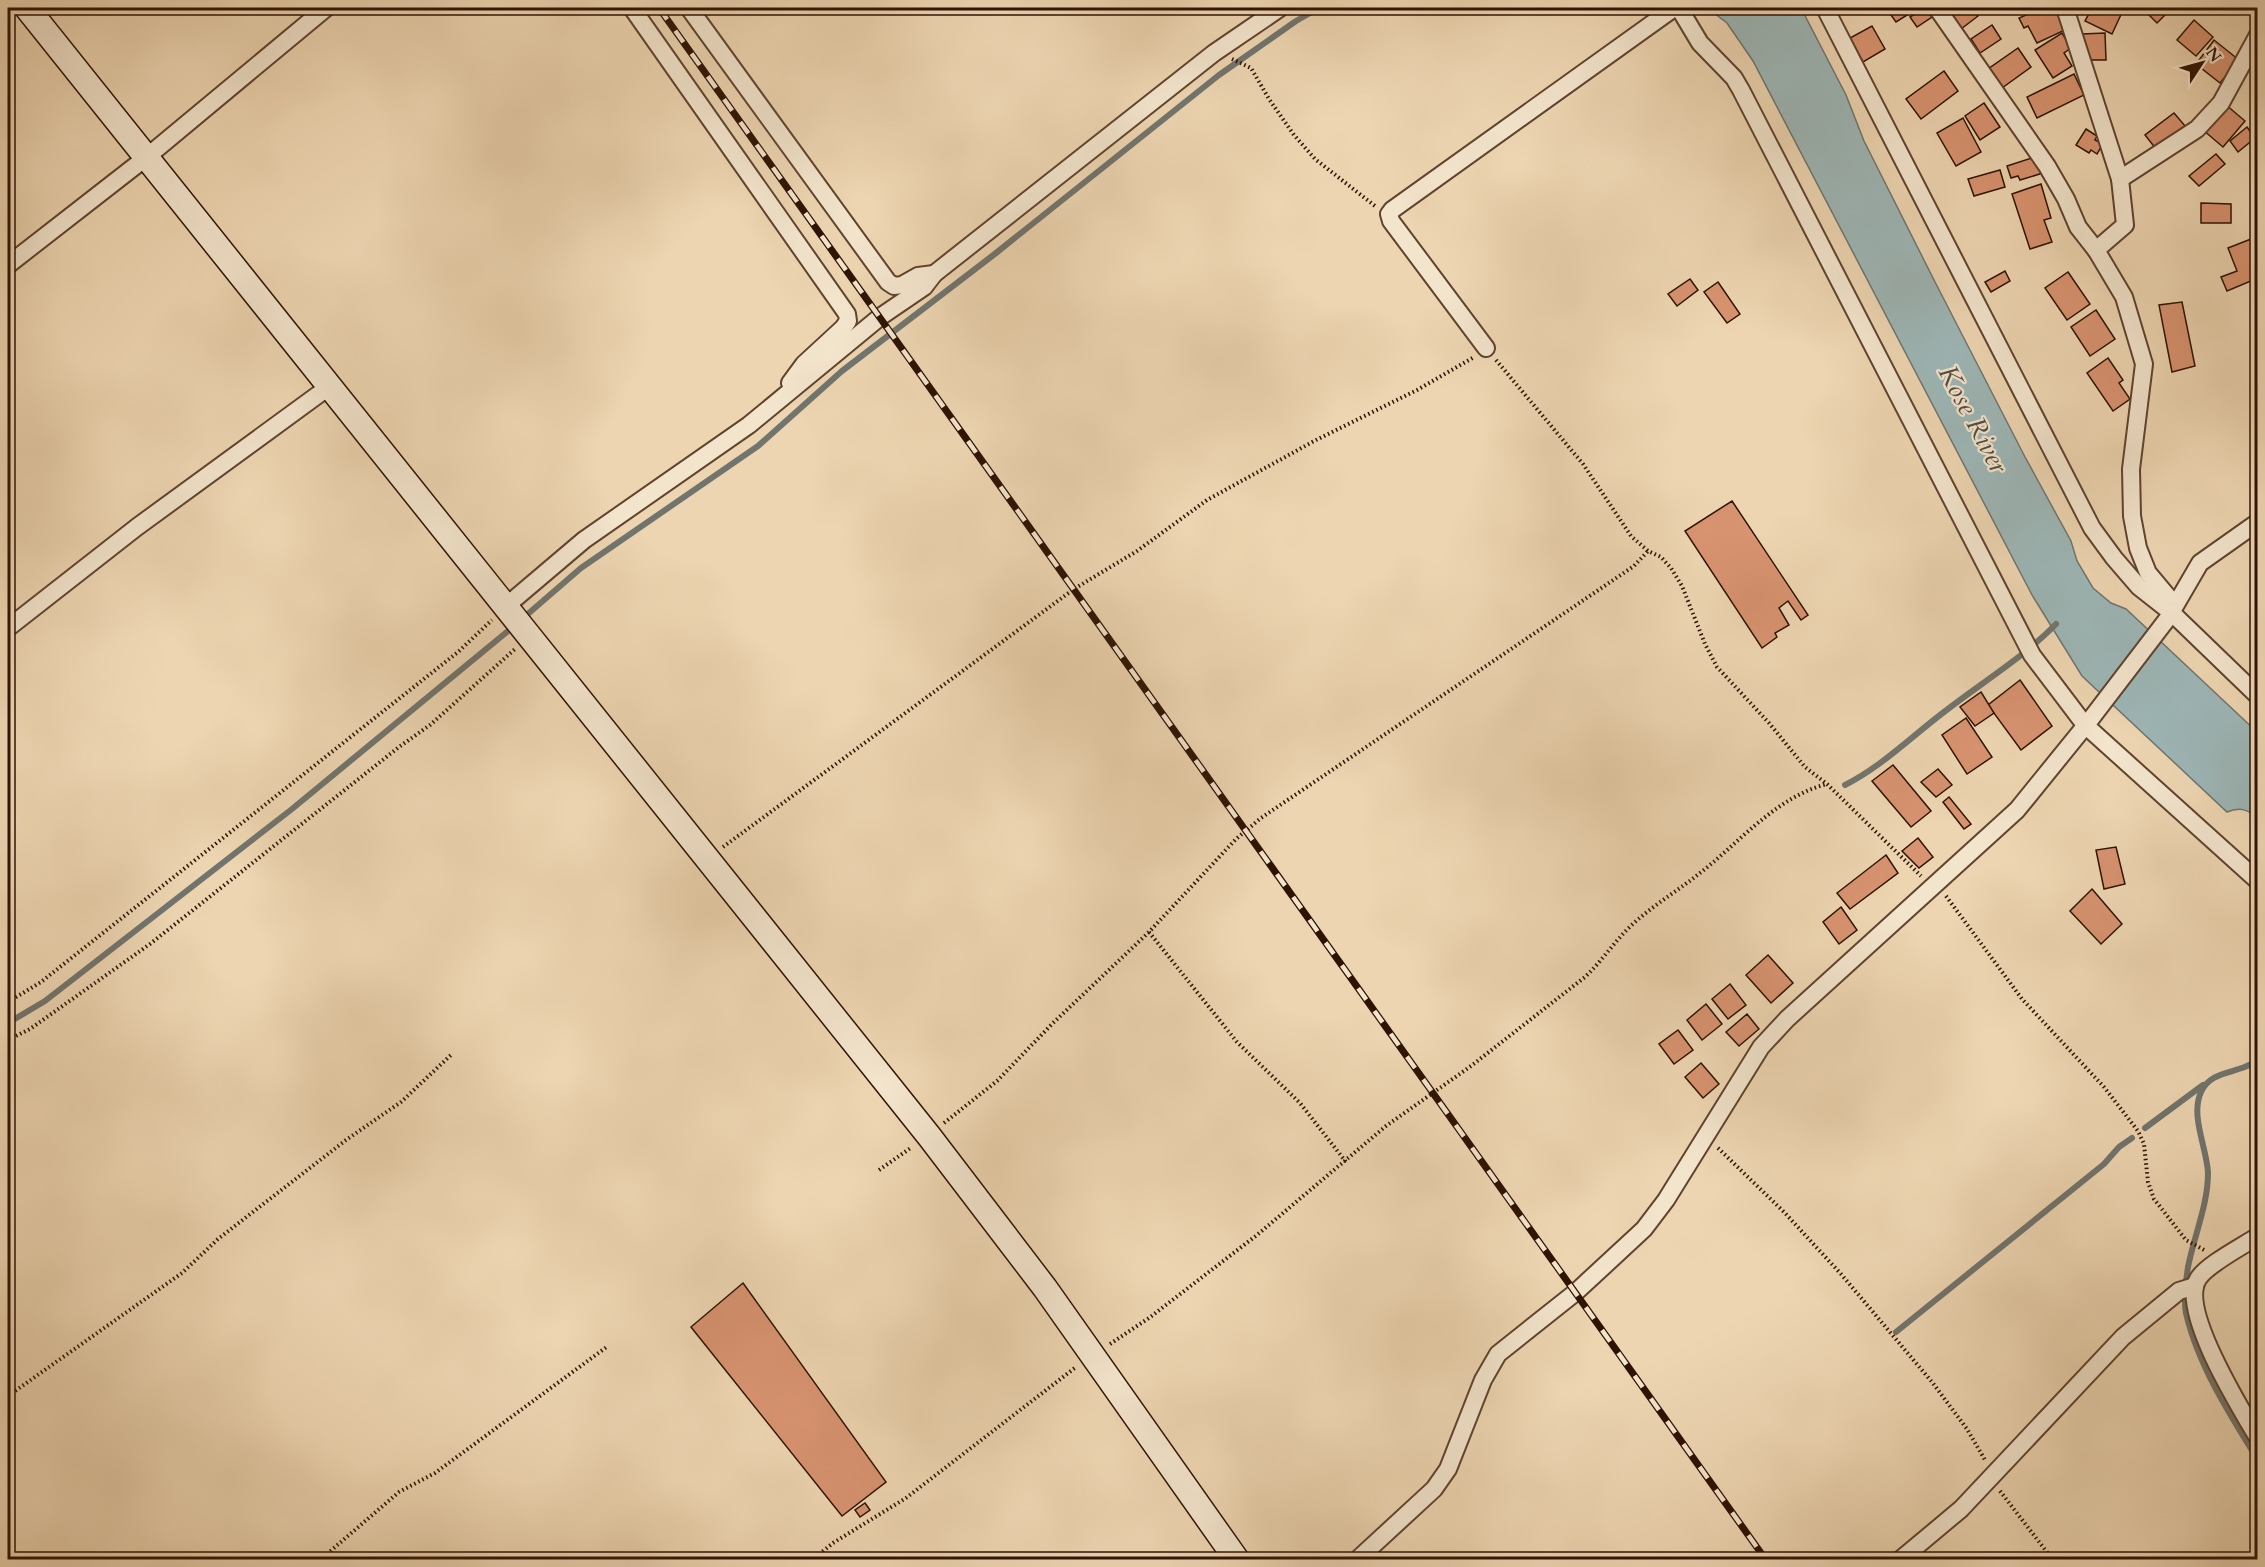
<svg xmlns="http://www.w3.org/2000/svg" width="2265" height="1567" viewBox="0 0 2265 1567" font-family="Cardo,serif">
<style>
.water{fill:#9db6b6;stroke:#71756e;stroke-width:1.5}
.lines{fill:none;stroke-linecap:round;stroke-linejoin:round}
.stream{stroke:#71756e;stroke-width:6}
.building{fill:#d89370;stroke:#2e1303;stroke-width:1.5}
.street-casing{stroke:#5e442e;stroke-width:20}
.secondary-casing{stroke:#2e1303;stroke-width:27}
.path{stroke:#2e1303;stroke-width:4;stroke-dasharray:1.5 3;stroke-linecap:butt}
.street{stroke:#f3e4cc;stroke-width:16}
.secondary{stroke:#f3e4cc;stroke-width:24}
.rail-casing{stroke:#2e1303;stroke-width:7}
.rail{stroke:#f3e4cc;stroke-width:4.5;stroke-dasharray:14;stroke-linecap:butt}
.labels{text-anchor:middle;dominant-baseline:central;stroke-width:4.5;stroke-linejoin:round;paint-order:stroke}
.water-label{font-size:27px;font-style:italic;fill:#554c42;stroke:#f3e4cc}
</style>
<rect width="100%" height="100%" fill="#edd5b1"/>
<filter id="stains"><feTurbulence type="fractalNoise" baseFrequency=".00333" numOctaves="4"/><feColorMatrix values="0 0 0 0 .2 0 0 0 0 .09 0 0 0 0 .02 0 0 0 .5 -.17"/></filter>
<radialGradient id="worn" r=".72"><stop offset=".6" stop-color="#630" stop-opacity="0"/><stop offset="1" stop-color="#630" stop-opacity=".3"/></radialGradient>
<path class="water" d="M1711,8H1801L1846,95L1864,141L1934,280L2025,457L2071,541L2077,561L2093,588L2111,603L2126,609L2257,732V817C2247,809 2239,807 2227,812L2082,676L2032,595L1753,61L1727,23L1714,13Z"/>
<g class="lines">
<g class="stream">
<polyline points="522,619 581,568 758,446 842,371 996,253 1219,75 1296,21 1319,8"/>
<path d="M1845,785C1881,767 1911,737 1944,712C1981,683 2023,658 2056,624"/>
<polyline points="8,1023 45,1001 292,809 514,626"/>
<path d="M2258,1059C2241,1075 2212,1068 2201,1092C2190,1116 2207,1148 2208,1173C2208,1205 2194,1236 2188,1267C2186,1281 2183,1299 2186,1313C2198,1365 2230,1415 2258,1460"/>
<polyline points="2145,1128 2203,1085"/>
<polyline points="1896,1332 2104,1164 2119,1147 2132,1138"/>
</g>
</g>
<g class="building">
<polygon points="1886,8 1909,8 1912,12 1896,22"/>
<polygon points="1924,8 1932,17 1917,27 1910,17"/>
<polygon points="1945,8 1971,8 1978,16 1961,29"/>
<polygon points="2042,8 2059,8 2055,9 2065,30 2037,43 2028,26 2024,28 2019,18"/>
<polygon points="2092,8 2124,8 2112,34 2085,21"/>
<polygon points="2152,8 2172,8 2157,23 2147,13"/>
<polygon points="2194,20 2213,37 2196,56 2177,40"/>
<polygon points="1992,25 2001,39 1980,53 1971,39"/>
<polygon points="1872,26 1885,49 1863,62 1850,38"/>
<polygon points="2062,33 2071,48 2064,53 2072,66 2053,78 2035,50"/>
<polygon points="2105,33 2106,60 2083,60 2082,34"/>
<polygon points="2214,40 2239,60 2220,83 2196,64"/>
<polygon points="2018,48 2031,67 2002,88 1988,69"/>
<polygon points="1944,71 1958,91 1921,119 1906,99"/>
<polygon points="2074,74 2084,95 2037,118 2027,97"/>
<polygon points="1984,103 2000,127 1980,140 1965,116"/>
<polygon points="2225,104 2245,121 2223,147 2203,130"/>
<polygon points="2174,113 2186,127 2156,149 2145,135"/>
<polygon points="1963,118 1981,152 1956,166 1937,133"/>
<polygon points="2247,127 2255,138 2238,152 2230,141"/>
<polygon points="2086,129 2097,136 2095,140 2103,144 2097,154 2091,150 2089,153 2076,145"/>
<polygon points="2216,154 2225,164 2199,186 2189,176"/>
<polygon points="2038,156 2043,173 2020,180 2018,176 2011,178 2007,166"/>
<polygon points="2000,170 2005,187 1974,196 1968,179"/>
<polygon points="2041,184 2051,218 2044,220 2052,242 2030,249 2012,194"/>
<polygon points="2201,203 2231,204 2231,223 2201,223"/>
<polygon points="2251,239 2258,254 2258,278 2227,291 2221,277 2237,271 2228,248"/>
<polygon points="2005,271 2010,281 1991,292 1985,282"/>
<polygon points="2068,272 2090,304 2067,320 2045,288"/>
<polygon points="1690,279 1698,290 1677,306 1668,294"/>
<polygon points="1718,282 1740,314 1727,323 1704,292"/>
<polygon points="2182,302 2195,366 2172,372 2159,305"/>
<polygon points="2096,310 2115,339 2090,356 2071,327"/>
<polygon points="2108,358 2123,380 2119,383 2130,399 2113,411 2087,373"/>
<polygon points="1732,501 1808,615 1801,620 1788,601 1779,608 1789,625 1775,633 1777,637 1762,648 1685,531"/>
<polygon points="2020,680 2052,726 2021,750 1988,705"/>
<polygon points="1981,692 1994,713 1975,726 1960,707"/>
<polygon points="1966,718 1992,757 1967,774 1942,735"/>
<polygon points="1893,765 1931,811 1911,827 1872,781"/>
<polygon points="1938,769 1952,785 1936,797 1921,782"/>
<polygon points="1949,797 1971,824 1964,829 1943,802"/>
<polygon points="1918,838 1933,857 1919,868 1902,851"/>
<polygon points="2116,847 2125,884 2104,889 2096,850"/>
<polygon points="1886,855 1898,873 1850,909 1837,893"/>
<polygon points="2092,889 2122,924 2101,944 2070,911"/>
<polygon points="1841,907 1857,930 1839,944 1823,922"/>
<polygon points="1768,955 1793,983 1771,1003 1746,975"/>
<polygon points="1730,984 1746,1005 1728,1019 1712,999"/>
<polygon points="1706,1004 1722,1024 1702,1040 1687,1020"/>
<polygon points="1747,1014 1759,1029 1739,1046 1726,1032"/>
<polygon points="1678,1030 1693,1050 1674,1064 1659,1044"/>
<polygon points="1701,1063 1719,1084 1703,1098 1685,1077"/>
<polygon points="743,1283 886,1482 842,1516 691,1327"/>
<polygon points="865,1503 870,1510 860,1517 855,1510"/>
</g>
<g class="lines">
<g class="street-casing">
<g id="street">
<polyline points="632,8 847,314 848,321 843,328 804,364 790,383"/>
<polyline points="689,8 888,282 894,286 902,285 918,276 934,274"/>
<polyline points="1679,8 1700,43 1734,78 1741,90 2032,655 2085,725 2258,881"/>
<polyline points="1825,8 2092,528 2114,558 2139,587 2172,613 2258,696"/>
<polyline points="1937,8 2047,166 2066,199 2078,227 2096,250"/>
<polyline points="2065,8 2120,179 2125,225 2096,250 2124,297 2144,364 2131,469 2132,516 2138,548 2148,573 2174,604"/>
<polyline points="2120,179 2197,129 2221,103 2258,35"/>
<polyline points="8,265 148,156 326,8"/>
<polyline points="1486,348 1391,221 1389,214 1392,210 1674,8"/>
<polyline points="505,607 584,540 749,425 880,317 924,287 934,274 1214,53 1280,8"/>
<polyline points="8,628 137,527 330,386"/>
<path d="M2258,1236C2243,1246 2206,1265 2198,1279C2179,1310 2241,1409 2258,1438"/>
<polyline points="1357,1560 1434,1489 1448,1469 1483,1380 1498,1354 1576,1292 1644,1229 1666,1200 1761,1047 1787,1019 2017,810 2090,720 2168,618 2200,563 2258,522"/>
<polyline points="1900,1560 1961,1509 2123,1337 2179,1291 2195,1286"/>
</g>
</g>
<g class="secondary-casing">
<polyline id="secondary" points="27,8 929,1136 1045,1288 1237,1560"/>
</g>
<g class="path">
<polyline points="1232,59 1251,68 1269,99 1294,135 1315,159 1375,206"/>
<polyline points="1496,360 1583,464 1631,536 1648,551 1661,557 1671,568 1682,586 1705,644 1717,667 1769,723 1805,767 1827,784 1921,876"/>
<polyline points="723,847 1074,589 1137,551 1207,500 1316,440 1417,390 1474,357"/>
<polyline points="1946,896 2022,999 2104,1087 2138,1131 2144,1144 2148,1182 2154,1199 2186,1240 2206,1251"/>
<polyline points="1149,932 1237,1042 1300,1103 1346,1162"/>
<polyline points="8,1002 41,982 458,652 492,620"/>
<polyline points="8,1040 30,1029 150,944 399,747 430,725 515,649"/>
<polyline points="944,1123 997,1081 1053,1023 1149,932 1236,839 1261,818 1634,566 1648,551"/>
<polyline points="1718,1148 1784,1212 1841,1274 1932,1382 1967,1429 1985,1460"/>
<polyline points="879,1170 912,1147"/>
<path d="M1110,1344L1149,1318L1257,1235L1386,1126L1471,1066L1585,977C1603,960 1616,939 1634,923C1655,904 1679,890 1700,873C1740,842 1776,797 1827,784"/>
<polyline points="8,1396 182,1273 218,1239 346,1140 401,1102 452,1054"/>
<polyline points="2000,1491 2053,1560"/>
<polyline points="320,1560 399,1492 435,1473 608,1346"/>
<polyline points="812,1560 833,1543 906,1498 1076,1367"/>
</g>
<use href="#street" class="street"/>
<use href="#secondary" class="secondary"/>
<g class="rail-casing">
<polyline id="rail" points="659,8 1766,1560"/>
</g>
<use href="#rail" class="rail"/>
</g>
<g class="labels">
<g class="water-label">
<text transform="translate(1973 419) rotate(62)">Kose River</text>
</g>
</g>
<rect width="2265" height="1567" fill="none" stroke="#edd5b1" stroke-width="30"/>
<rect x="9" y="9" width="2247" height="1549" fill="none" stroke="#2e1303" stroke-width="3"/>
<rect x="15" y="15" width="2235" height="1537" fill="none" stroke="#2e1303" stroke-width="1.5"/>
<g transform="translate(2202 63) rotate(54)" stroke="#f3e4cc" stroke-width="4.5" paint-order="stroke">
<path d="M0-4.5L10 22L0 15L-10 22Z" fill="#2e1303"/>
<text y="-9" font-size="16" font-weight="bold" text-anchor="middle" fill="#2e1303">N</text>
</g>
<rect width="100%" height="100%" filter="url(#stains)"/>
<rect width="100%" height="100%" fill="url(#worn)"/>
</svg>
